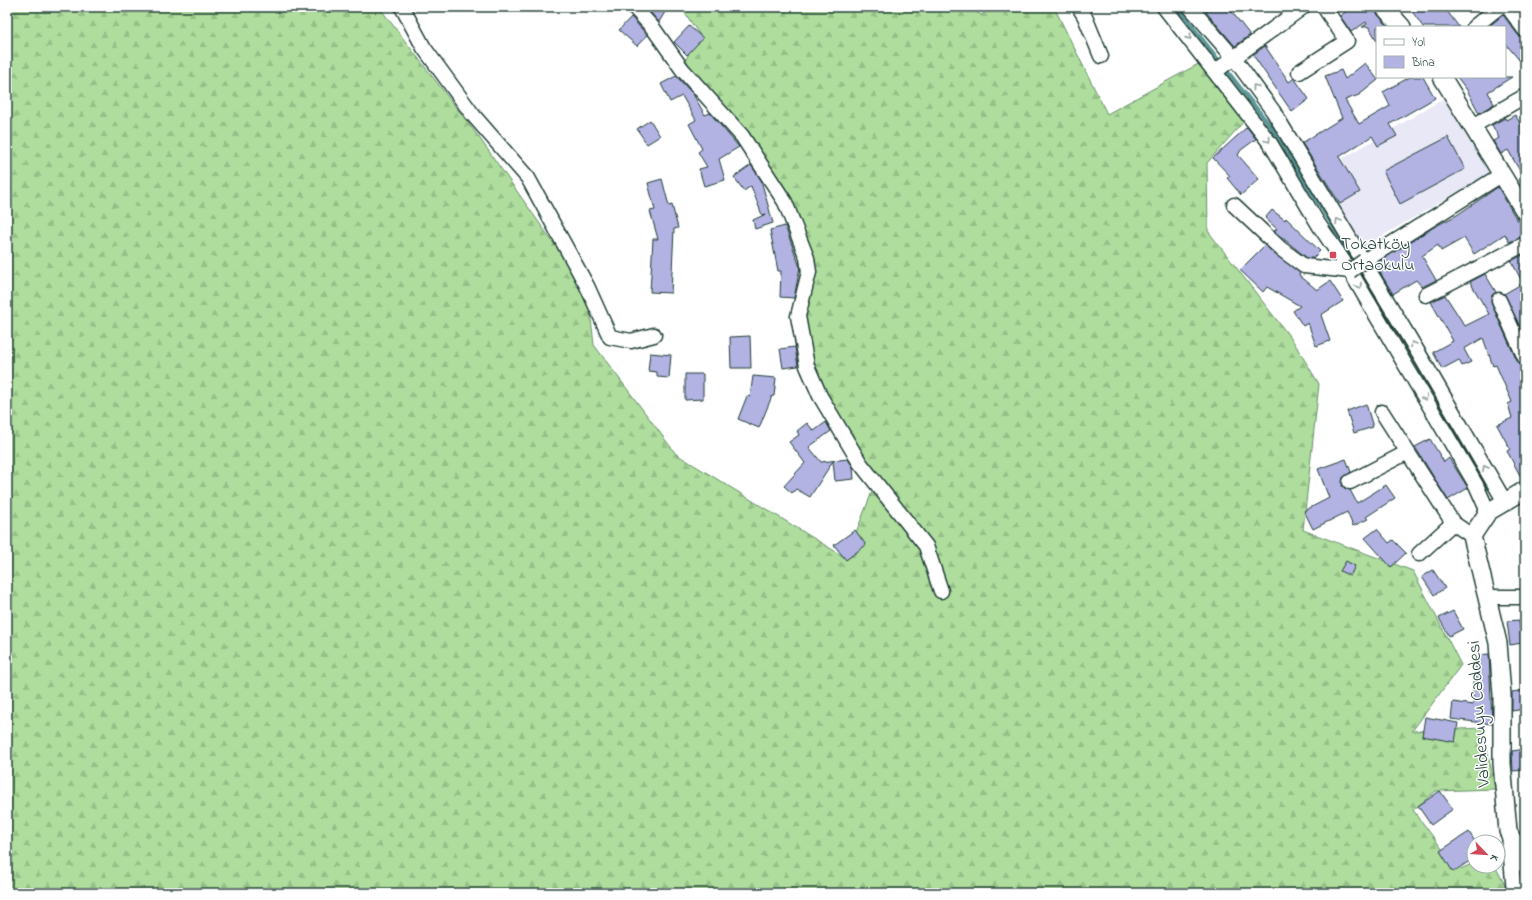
<svg xmlns="http://www.w3.org/2000/svg" width="1532" height="900" viewBox="0 0 1532 900" font-family="'Indie Flower',sans-serif">
<style>
.built{fill:#e8e8f7}
.forest{fill:url(#forest-firs);stroke:#668d68}
.lines{fill:none;stroke-linecap:round;stroke-linejoin:round}
.stream{stroke:#5c9898;stroke-width:4}
.building{fill:#b2b2e3;stroke:#1f3d34}
.minor-casing{stroke:#1f3d34;stroke-width:17}
.tertiary-casing{stroke:#1f3d34;stroke-width:20}
.minor{stroke:#fff;stroke-width:14}
.tertiary{stroke:#fff;stroke-width:17}
.minor-bridge-casing{stroke:#1f3d34;stroke-width:17;stroke-linecap:butt}
.minor-bridge{stroke:#fff;stroke-width:14}
.oneway{stroke:#8f9e9a}
.poi-dot{fill:#d1495b;stroke:#fff;stroke-width:1.5}
.labels{text-anchor:middle;dominant-baseline:central;stroke-width:3;stroke-linejoin:round;paint-order:stroke}
.poi-label{font-size:18px;fill:#1f3d34;stroke:#fff;text-anchor:start}
.street-label{font-size:18px;fill:#1f3d34;stroke:#fff}
</style>
<defs>
<pattern id="forest-firs" width="22" height="20" patternUnits="userSpaceOnUse"><rect width="22" height="20" fill="#aedd9d"/><path d="M5 1l3.5 6h-7zM16 11l3.5 6h-7z" fill="#95bf88"/></pattern>
</defs>
<rect width="100%" height="100%" fill="#fff"/>
<filter id="ink" filterUnits="userSpaceOnUse"><feTurbulence type="fractalNoise" baseFrequency=".025" numOctaves="2"/><feDisplacementMap in="SourceGraphic" scale="8" xChannelSelector="R" yChannelSelector="G"/><feConvolveMatrix kernelMatrix="1 2 1 2 8 2 1 2 1" color-interpolation-filters="sRGB"/></filter>
<g filter="url(#ink)">
<polygon class="built" points="1443,99 1491,172 1362,248 1317,174"/>
<polygon class="forest" points="7,7 379,7 478,136 588,292 594,345 676,454 846,558 877,479 801,356 800,238 756,154 685,61 699,34 681,7 965,7 982,15 989,7 1054,7 1107,114 1202,62 1245,120 1207,163 1208,231 1293,341 1319,384 1303,530 1413,571 1461,665 1412,731 1483,728 1495,789 1436,791 1413,810 1458,870 1474,863 1474,866 1495,866 1509,893 7,893"/>
<g class="lines">
<polyline class="stream" points="1177,7 1271,127 1347,249 1487,488"/>
</g>
<g class="building">
<polygon points="652,7 668,7 659,22 649,11"/>
<polygon points="1213,7 1228,7 1250,35 1235,46 1206,12"/>
<polygon points="1352,7 1374,7 1377,14 1389,27 1377,27 1377,41 1369,27 1362,27 1367,24 1366,22 1351,32 1340,16"/>
<polygon points="1409,7 1444,7 1459,27 1423,27"/>
<polygon points="1503,15 1518,35 1525,39 1525,67 1505,43 1505,27 1488,27"/>
<polygon points="631,17 647,35 637,46 619,30"/>
<polygon points="689,26 703,38 687,55 674,42"/>
<polygon points="1265,46 1289,82 1294,78 1309,99 1292,112 1253,55"/>
<polygon points="1365,63 1378,80 1359,95 1345,100 1359,124 1390,106 1383,92 1410,77 1423,77 1435,98 1390,124 1397,136 1378,146 1372,136 1339,157 1360,192 1340,204 1302,143 1342,118 1325,76 1341,70 1345,79"/>
<polygon points="676,76 693,94 705,115 710,113 739,147 719,159 725,180 704,186 699,169 707,167 698,152 702,149 689,124 696,120 682,96 670,102 661,84"/>
<polygon points="1457,77 1512,77 1488,92 1494,104 1479,113 1467,90"/>
<polygon points="1515,115 1525,131 1525,180 1508,150 1501,154 1493,141 1499,138 1492,125 1505,118 1506,120"/>
<polygon points="650,120 660,136 647,144 637,129"/>
<polygon points="1247,127 1256,139 1241,150 1238,155 1259,179 1241,195 1227,178 1230,176 1213,158"/>
<polygon points="1448,137 1465,169 1400,204 1383,171"/>
<polygon points="751,165 761,180 773,223 755,229 753,220 766,214 762,215 751,186 744,191 734,177"/>
<polygon points="662,179 669,206 672,205 678,228 674,229 671,293 650,292 653,239 658,239 650,211 655,210 648,183"/>
<polygon points="1498,187 1517,220 1522,221 1525,226 1525,236 1509,242 1505,234 1474,254 1464,238 1441,251 1438,245 1422,256 1436,280 1422,287 1416,280 1393,294 1375,264 1434,227 1457,215"/>
<polygon points="1272,210 1285,220 1286,218 1320,251 1313,258 1307,258 1274,231 1277,229 1265,218"/>
<polygon points="785,226 800,267 794,298 780,297 781,271 778,271 770,230"/>
<polygon points="1265,245 1300,273 1299,275 1317,290 1330,281 1343,301 1321,315 1330,341 1316,346 1308,323 1303,326 1293,311 1300,306 1267,287 1263,292 1240,270"/>
<polygon points="1525,254 1525,337 1504,294 1523,283 1511,261"/>
<polygon points="1485,274 1496,292 1492,295 1491,303 1517,361 1525,366 1525,480 1523,481 1507,451 1510,449 1497,425 1512,418 1508,404 1512,402 1496,365 1493,366 1483,338 1464,349 1471,362 1462,366 1459,360 1442,369 1433,352 1453,341 1431,302 1445,295 1465,326 1489,314 1470,282"/>
<polygon points="750,336 751,368 731,368 730,337"/>
<polygon points="795,347 798,366 783,368 780,349"/>
<polygon points="650,353 671,355 669,378 657,377 657,372 648,371"/>
<polygon points="685,374 703,374 703,399 685,400"/>
<polygon points="753,376 776,378 774,396 772,396 759,428 738,419 747,396 750,397"/>
<polygon points="1366,404 1373,427 1354,433 1347,411"/>
<polygon points="826,422 831,431 809,447 821,462 848,459 853,467 854,479 835,481 833,461 810,497 796,489 792,493 784,486 805,463 789,442 799,435 797,431 807,423 814,431"/>
<polygon points="1430,439 1444,462 1449,458 1468,488 1448,500 1415,447"/>
<polygon points="1346,459 1351,472 1343,478 1342,486 1350,490 1357,503 1386,485 1395,498 1366,517 1368,519 1353,526 1347,512 1313,529 1304,511 1329,498 1318,469"/>
<polygon points="1377,529 1389,543 1393,540 1406,553 1391,567 1365,538"/>
<polygon points="855,530 866,545 846,560 834,545"/>
<polygon points="1346,561 1355,566 1350,576 1340,571"/>
<polygon points="1433,570 1445,588 1434,595 1422,577"/>
<polygon points="1453,611 1463,629 1449,636 1439,618"/>
<polygon points="1519,620 1522,643 1510,645 1507,621"/>
<polygon points="1489,654 1492,724 1451,719 1453,702 1473,705 1473,682 1477,682 1475,655"/>
<polygon points="1525,690 1525,709 1512,711 1512,692"/>
<polygon points="1425,717 1458,723 1455,742 1422,736"/>
<polygon points="1525,749 1525,770 1513,771 1512,751"/>
<polygon points="1440,791 1453,809 1431,825 1418,806"/>
<polygon points="1469,832 1474,840 1474,858 1453,872 1440,851"/>
</g>
<g class="lines">
<g class="minor-casing">
<g id="minor">
<polyline points="402,7 424,48 473,115 528,178 587,286 610,337 631,341 654,335"/>
<polyline points="634,7 653,28 682,69 742,136 785,202 807,258 809,272 798,316 807,366 820,396 860,463 926,546 941,591"/>
<polyline points="1079,7 1085,17 1101,56"/>
<polyline points="1164,7 1270,143 1319,225 1350,271 1476,485 1488,512"/>
<polyline points="1190,7 1234,58 1273,111 1422,359 1505,502"/>
<polyline points="1508,7 1525,30"/>
<polyline points="1474,27 1499,7"/>
<polyline points="1216,71 1303,7"/>
<polyline points="1299,72 1347,41 1324,7"/>
<polyline points="1473,126 1525,96"/>
<polyline points="1234,205 1281,249 1304,266 1350,271"/>
<polyline points="1364,261 1501,175"/>
<polyline points="1426,295 1525,244"/>
<polyline points="1499,300 1525,358"/>
<polyline points="1382,412 1453,523 1472,536"/>
<polyline points="1350,482 1406,453"/>
<polyline points="1419,554 1453,523"/>
<polyline points="1487,597 1525,597"/>
<polyline points="1509,834 1514,893"/>
</g>
</g>
<g class="tertiary-casing">
<g id="tertiary">
<polyline points="1384,7 1402,27"/>
<polyline points="1442,77 1525,212"/>
<polyline points="1525,490 1488,512 1472,536 1498,643 1502,695 1502,763 1508,831 1525,864"/>
</g>
</g>
<use href="#minor" class="minor"/>
<use href="#tertiary" class="tertiary"/>
<g class="minor-bridge-casing">
<polyline id="minor-bridge" points="1350,271 1364,261"/>
</g>
<use href="#minor-bridge" class="minor-bridge"/>
</g>
<defs><path id="oneway-chevron" d="M-2-3.5L2.5 0L-2 3.5" fill="none" stroke-width="1.6" stroke-linecap="round" stroke-linejoin="round"/></defs>
<g class="oneway">
<use href="#oneway-chevron" transform="translate(1189 37) rotate(51)"/>
<use href="#oneway-chevron" transform="translate(1255 87) rotate(-126)"/>
<use href="#oneway-chevron" transform="translate(1268 140) rotate(54)"/>
<use href="#oneway-chevron" transform="translate(1338 221) rotate(-121)"/>
<use href="#oneway-chevron" transform="translate(1359 286) rotate(60)"/>
<use href="#oneway-chevron" transform="translate(1413 344) rotate(-121)"/>
<use href="#oneway-chevron" transform="translate(1425 398) rotate(60)"/>
<use href="#oneway-chevron" transform="translate(1485 468) rotate(-120)"/>
</g>
</g>
<rect class="poi-dot" x="1329" y="251" width="8" height="8" rx="2"/>
<g class="labels">
<g class="poi-label">
<text x="1341" y="245">Tokatköy<tspan x="1341" dy="21">Ortaokulu</tspan></text>
</g>
<g class="street-label">
<text transform="translate(1480 714) rotate(-94)">Validesuyu Caddesi</text>
</g>
</g>
<rect width="1532" height="900" fill="none" stroke="#fff" stroke-width="24"/>
<rect x="12" y="12" width="1508" height="876" fill="none" stroke="#1f3d34" stroke-width="1.5" filter="url(#ink)"/>
<rect x="1376" y="26" width="130" height="52" fill="#ffffff" stroke="#a5b1ae"/>
<rect x="1384" y="39" width="20" height="6" fill="#ffffff" stroke="#a5b1ae"/>
<text x="1412" y="46" font-size="12" fill="#1f3d34">Yol</text>
<rect x="1384" y="56" width="20" height="12" fill="#b2b2e3" stroke="#a5b1ae"/>
<text x="1412" y="66" font-size="12" fill="#1f3d34">Bina</text>
<g transform="translate(1486 854) rotate(115)"><circle r="19" fill="#ffffff" stroke="#a5b1ae"/>
<path d="M0-3L7 15L0 10L-7 15Z" fill="#d1495b"/>
<text y="-6" font-size="11" font-weight="bold" text-anchor="middle" fill="#1f3d34">K</text>
</g>
</svg>
